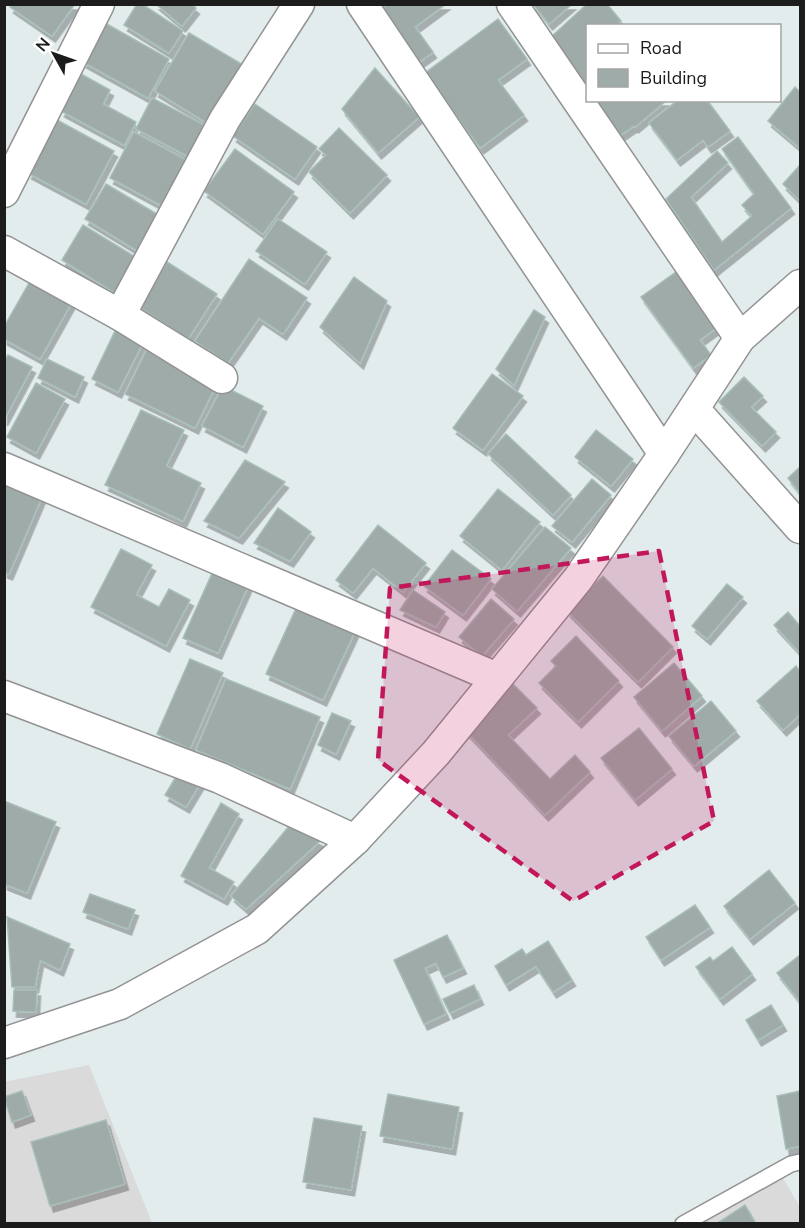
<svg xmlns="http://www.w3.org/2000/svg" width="805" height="1228" viewBox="0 0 805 1228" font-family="'Nunito Sans',sans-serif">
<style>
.residential{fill:#d9dad9}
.building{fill:#9eaba8;stroke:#a6bdb8;stroke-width:1.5;filter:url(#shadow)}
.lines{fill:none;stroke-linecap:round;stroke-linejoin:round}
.lane-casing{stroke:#939393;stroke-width:18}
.street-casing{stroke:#939393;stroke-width:33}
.lane{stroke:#fff;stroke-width:15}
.street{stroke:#fff;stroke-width:30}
.marked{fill:#c2185b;fill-opacity:0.2;stroke:#c2185b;stroke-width:4.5;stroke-dasharray:12 8;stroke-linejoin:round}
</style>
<defs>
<filter id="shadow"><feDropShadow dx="3.5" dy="6" stdDeviation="0" flood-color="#0004"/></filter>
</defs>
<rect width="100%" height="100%" fill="#e2eced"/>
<g class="residential">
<polygon points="89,1065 152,1223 5,1223 4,1082"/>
<polygon points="780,1173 800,1207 800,1223 690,1224"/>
</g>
<g class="building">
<polygon points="12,4 75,4 52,36 10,7"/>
<polygon points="137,4 142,4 183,31 169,53 124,25"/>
<polygon points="156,4 191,4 196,8 182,26"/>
<polygon points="388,4 446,4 415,27 433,52 415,65 378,12"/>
<polygon points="533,4 572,4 549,24"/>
<polygon points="587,4 607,4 621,21 616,26 588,26 588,90 551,37"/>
<polygon points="498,19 527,59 498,80 524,115 480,148 425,73"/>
<polygon points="105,23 169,59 148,98 83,62"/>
<polygon points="189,33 250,69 215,128 155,91"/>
<polygon points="375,68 419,117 378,153 342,109"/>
<polygon points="81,74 110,90 103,104 136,122 124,145 61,111"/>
<polygon points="795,87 800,92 800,148 768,121"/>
<polygon points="152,98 210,128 193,159 136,129"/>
<polygon points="595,100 667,100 635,127 634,126 619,136"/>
<polygon points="678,100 707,100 730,131 708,147 703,140 677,160 649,123"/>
<polygon points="255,104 317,147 295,179 233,136"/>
<polygon points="57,120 114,151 86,204 28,173"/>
<polygon points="339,128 387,175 350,213 309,172 326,155 319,149"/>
<polygon points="134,132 190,162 166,208 110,178"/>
<polygon points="738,137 791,208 714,270 666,199 717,151 728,163 691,197 722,242 752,216 742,205 754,194 722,149"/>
<polygon points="235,149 294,192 263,234 204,191"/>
<polygon points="800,165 800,201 783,184"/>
<polygon points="106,184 162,217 141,253 85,219"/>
<polygon points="278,219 327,252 305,284 256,251"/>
<polygon points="83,225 137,258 115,293 62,260"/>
<polygon points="249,259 307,298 283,334 259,318 228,363 195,341"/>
<polygon points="167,262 217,294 188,339 139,307"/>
<polygon points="683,267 723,323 700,340 711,355 693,368 641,297"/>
<polygon points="33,276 74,298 40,359 4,339 4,327"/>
<polygon points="354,277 387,301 360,363 320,327"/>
<polygon points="534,310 545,317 514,385 496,369"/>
<polygon points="116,329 143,342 118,392 92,379"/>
<polygon points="147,349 217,383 195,428 125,394"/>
<polygon points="8,355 32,367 4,420 4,361"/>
<polygon points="47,359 84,377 75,397 38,378"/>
<polygon points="492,374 523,396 483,450 453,428"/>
<polygon points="744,377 763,396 751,407 776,432 762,446 719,402"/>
<polygon points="36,383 65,399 36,453 7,437"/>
<polygon points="223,386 263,406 243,447 202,426"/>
<polygon points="141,410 184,430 166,466 201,483 183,521 105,485"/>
<polygon points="596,430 633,459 611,486 575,457"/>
<polygon points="506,434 571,495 553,515 488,454"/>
<polygon points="245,460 285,482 239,538 204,521"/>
<polygon points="800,467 800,493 788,478"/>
<polygon points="592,479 611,495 572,542 552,526"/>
<polygon points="4,480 44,492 9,574 4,572"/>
<polygon points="498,489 540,522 502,570 460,536"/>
<polygon points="278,508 311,532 290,561 254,543"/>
<polygon points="378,525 426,563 403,592 373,568 353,593 336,580"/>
<polygon points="545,527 571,548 517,611 492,589"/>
<polygon points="121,549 152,565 136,595 159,607 169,589 190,600 166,646 91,607"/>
<polygon points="452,550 491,579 463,615 424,586"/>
<polygon points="214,569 249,584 218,653 183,638"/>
<polygon points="603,576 673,647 638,682 567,611"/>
<polygon points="727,584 743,597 707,639 692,626"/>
<polygon points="413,590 445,612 436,627 400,610"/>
<polygon points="491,599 514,619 482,656 459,637"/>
<polygon points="299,602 356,629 323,700 266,674"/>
<polygon points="788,612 800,626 800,653 774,625"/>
<polygon points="576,636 619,681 578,722 539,683 556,666 551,661"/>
<polygon points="190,659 223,673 190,749 157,734"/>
<polygon points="674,663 702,696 662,731 634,697"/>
<polygon points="796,666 800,671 800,714 783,730 757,701"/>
<polygon points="226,679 320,717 290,789 196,750"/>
<polygon points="509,680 537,708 508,735 550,779 575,755 590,772 545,815 461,726"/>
<polygon points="711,701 736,731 694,766 669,736"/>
<polygon points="332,713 351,721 336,754 318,745"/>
<polygon points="639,728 672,769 635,800 601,758"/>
<polygon points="180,770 201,782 186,807 165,795"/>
<polygon points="4,801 56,822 27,893 4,884"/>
<polygon points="221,803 239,814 209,868 234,882 224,899 181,876"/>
<polygon points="290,825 320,841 246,909 231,896"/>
<polygon points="769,870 795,903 750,939 724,906"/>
<polygon points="90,894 135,910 128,929 83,912"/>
<polygon points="695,905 710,927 661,960 646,937"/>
<polygon points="7,917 70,944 60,970 40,960 35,987 12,987"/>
<polygon points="447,935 463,968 443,977 436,963 425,968 446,1014 424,1024 394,960"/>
<polygon points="548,941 572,980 553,992 536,966 506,985 495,966 522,949 526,955"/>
<polygon points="732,947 752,974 720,999 696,967 710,957 713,961"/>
<polygon points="800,955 800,1002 777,973"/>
<polygon points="474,985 480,999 450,1013 443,999"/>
<polygon points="14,990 37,990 36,1012 13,1011"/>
<polygon points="771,1005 783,1025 758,1040 746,1020"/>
<polygon points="22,1091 31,1115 12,1122 4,1097"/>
<polygon points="800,1091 800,1146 786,1149 777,1096"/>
<polygon points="388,1094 459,1107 452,1149 380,1136"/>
<polygon points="314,1118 362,1126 351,1190 303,1182"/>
<polygon points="106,1120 125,1184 50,1206 31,1142"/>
<polygon points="745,1205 756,1224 716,1224"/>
</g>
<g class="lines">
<g class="lane-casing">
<polyline id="lane" points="683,1224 791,1164 800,1162"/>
</g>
<g class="street-casing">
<g id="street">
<polyline points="362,4 664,454"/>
<polyline points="512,4 740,338"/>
<polyline points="4,192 99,4"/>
<polyline points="4,251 120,315 222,378"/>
<polyline points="120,315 225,119 299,4"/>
<polyline points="694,409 800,528"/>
<polyline points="4,468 497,678"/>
<polyline points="4,696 220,778 355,840"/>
<polyline points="4,1043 120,1004 257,929 355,840 436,753 578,579 664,454 740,338 800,285"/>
</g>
</g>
<use href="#lane" class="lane"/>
<use href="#street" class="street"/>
</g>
<path class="marked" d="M659,551L714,821L573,901L378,760L390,588Z"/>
<rect width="805" height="1228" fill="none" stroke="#1c1c1c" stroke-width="12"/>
<rect x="586" y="24" width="195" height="78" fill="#ffffff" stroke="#a4a4a4" stroke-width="1.5"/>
<rect x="598" y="44" width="30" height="9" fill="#ffffff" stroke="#a4a4a4" stroke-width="1.5"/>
<text x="640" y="54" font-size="18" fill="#1c1c1c">Road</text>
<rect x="598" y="69" width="30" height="18" fill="#9eaba8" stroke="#a4a4a4" stroke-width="1.5"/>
<text x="640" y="84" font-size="18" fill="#1c1c1c">Building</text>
<g transform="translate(54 54) rotate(310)" stroke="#ffffff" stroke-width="4.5" paint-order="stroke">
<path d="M0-4.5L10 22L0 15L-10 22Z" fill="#1c1c1c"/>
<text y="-9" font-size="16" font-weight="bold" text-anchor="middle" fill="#1c1c1c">N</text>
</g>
</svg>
